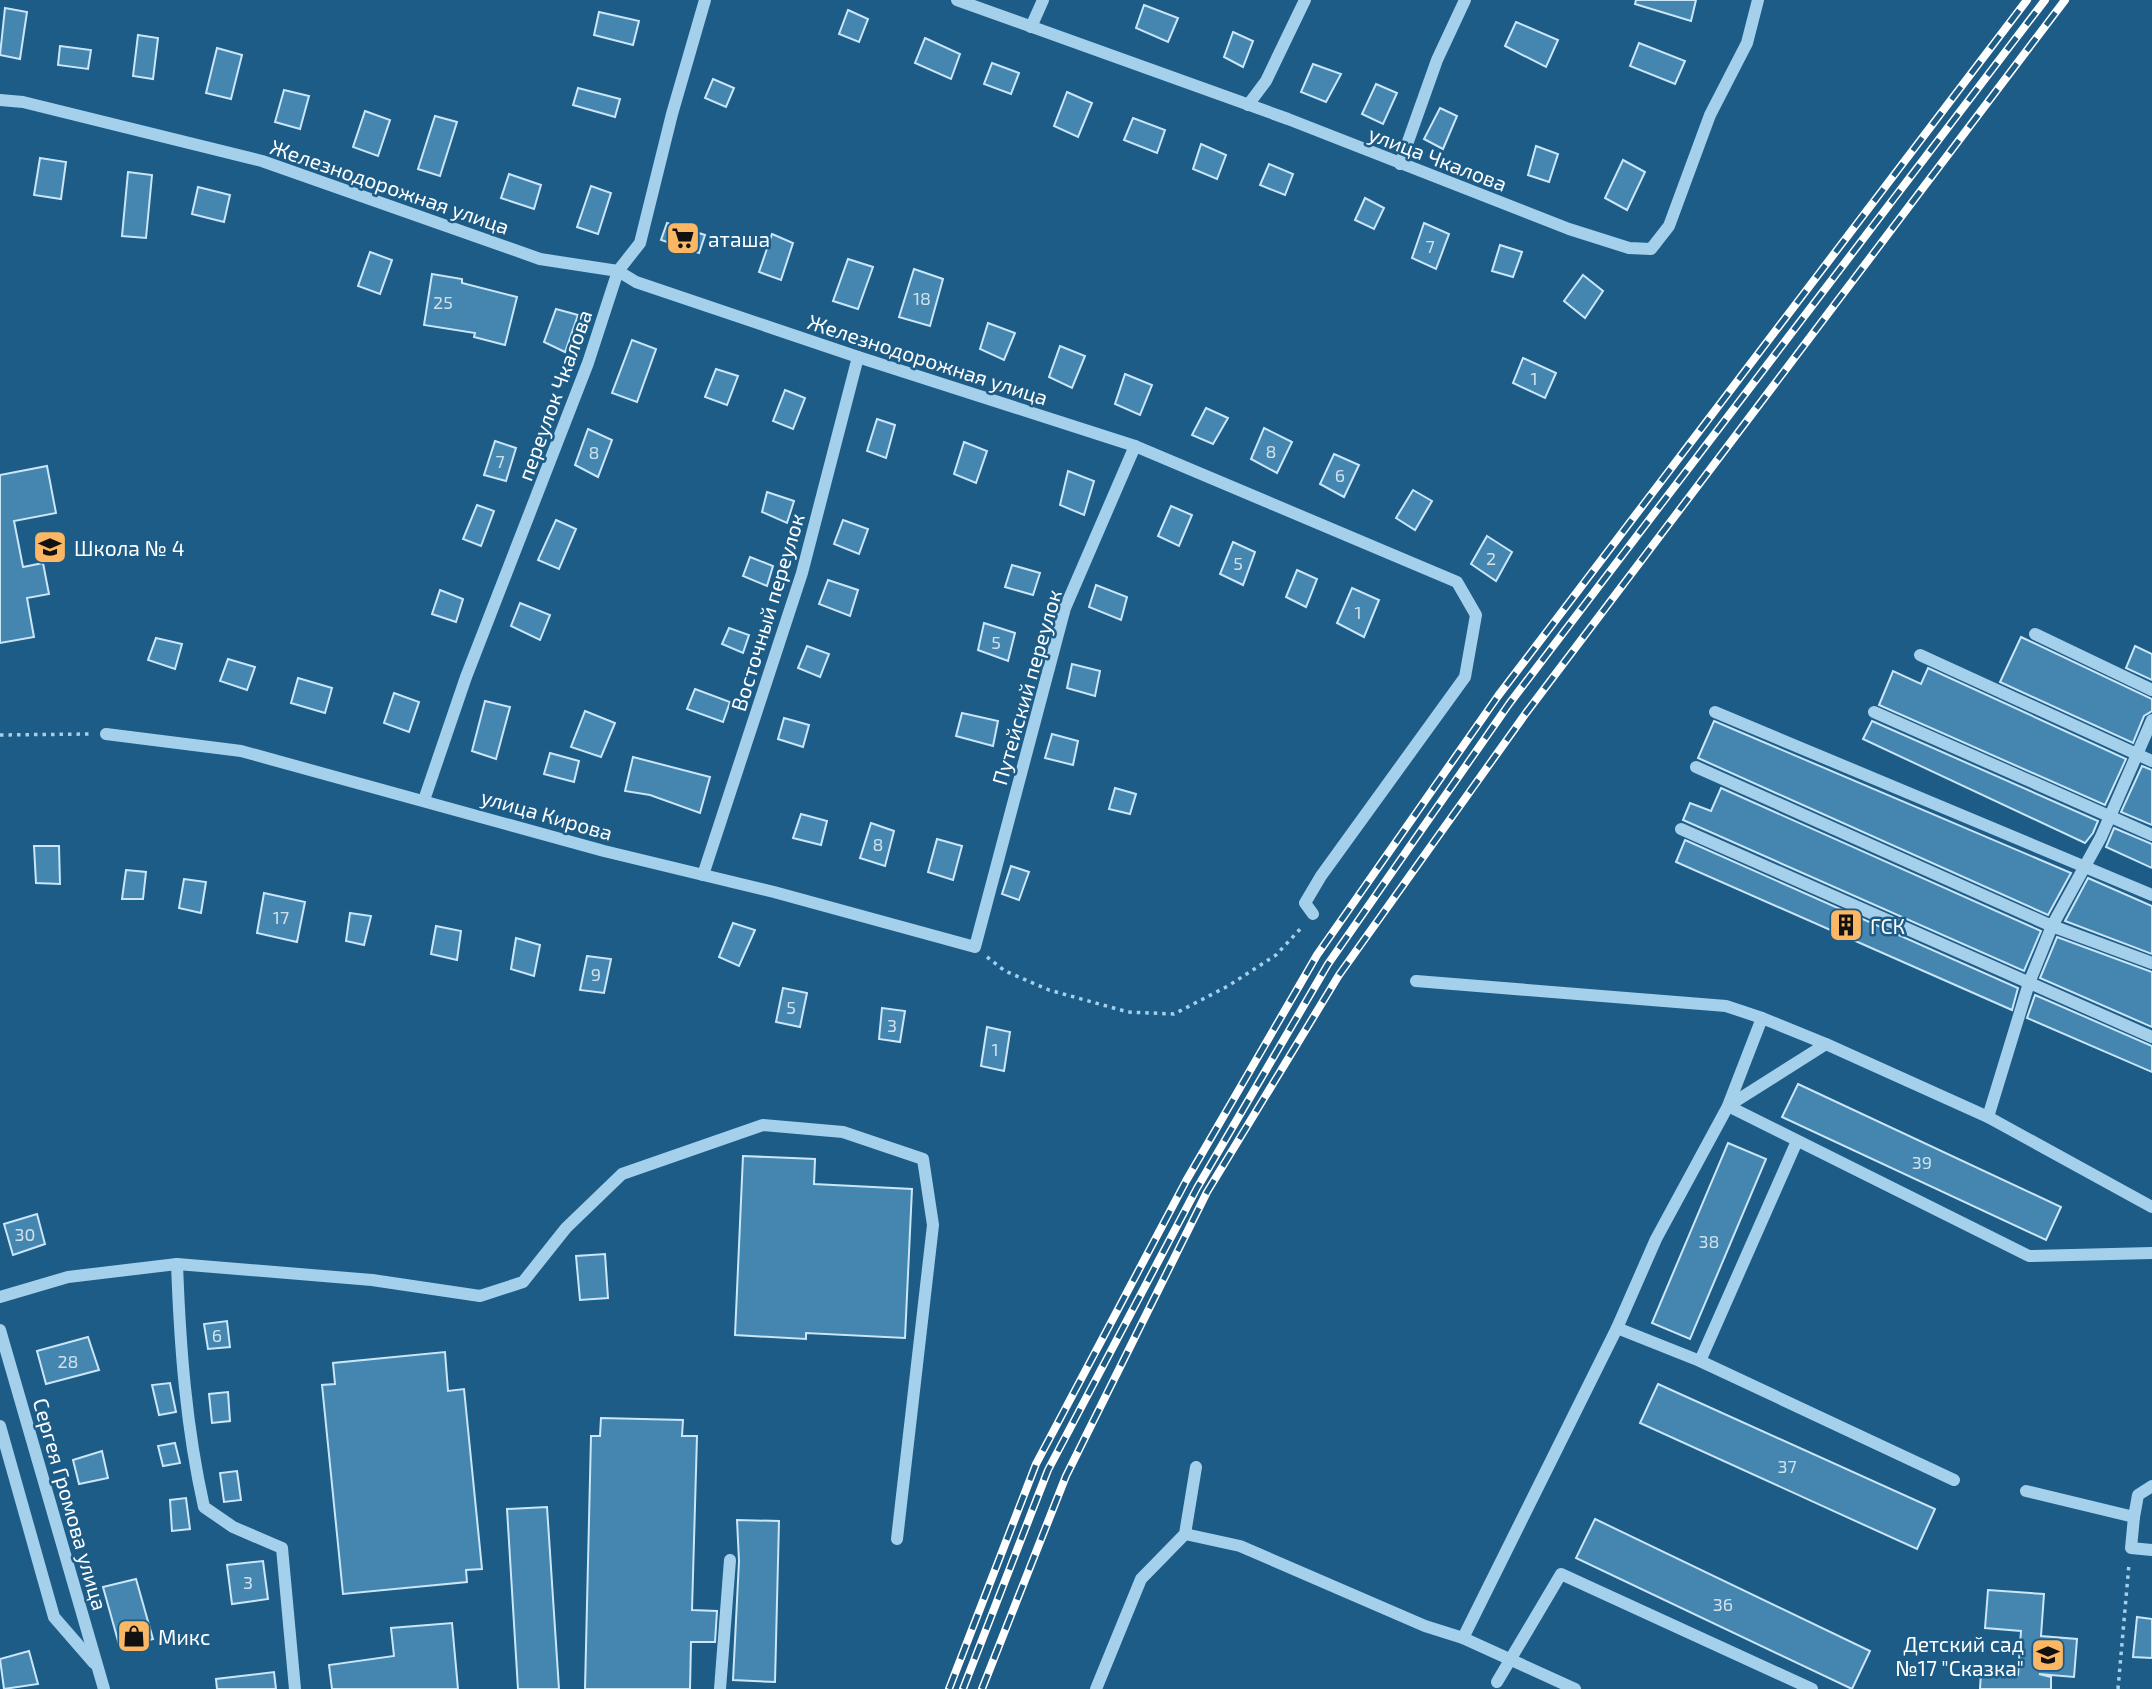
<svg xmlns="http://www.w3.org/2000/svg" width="2152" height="1689" viewBox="0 0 2152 1689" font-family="'Exo 2',sans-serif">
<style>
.building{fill:#4586b0;stroke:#cae6f8;stroke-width:2}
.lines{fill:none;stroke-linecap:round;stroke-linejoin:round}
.path{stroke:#a5d0eb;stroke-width:3.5;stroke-dasharray:3.5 5;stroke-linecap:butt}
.minor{stroke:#a5d0eb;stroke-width:12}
.rail-casing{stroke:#fff;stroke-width:8}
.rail{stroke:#1d5c87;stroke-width:5;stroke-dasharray:16;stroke-linecap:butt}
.labels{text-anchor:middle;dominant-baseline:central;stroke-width:5;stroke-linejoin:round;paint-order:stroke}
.number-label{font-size:18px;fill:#d0e1eb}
.street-label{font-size:21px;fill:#fff;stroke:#1d5c87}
.poi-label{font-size:21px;fill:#fff;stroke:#1d5c87;text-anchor:start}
</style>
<rect width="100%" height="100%" fill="#1d5c87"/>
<g class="building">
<polygon points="1636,0 1696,0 1691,21 1635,4"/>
<polygon points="1144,5 1178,18 1168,42 1136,28"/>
<polygon points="5,8 27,12 20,59 0,55"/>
<polygon points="848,10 868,19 859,42 839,34"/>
<polygon points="599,12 639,21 633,45 594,35"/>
<polygon points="1516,22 1558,40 1546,67 1505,46"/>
<polygon points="1233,32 1253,41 1243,67 1224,57"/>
<polygon points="138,35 158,38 153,79 133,76"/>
<polygon points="925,38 960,54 951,79 915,63"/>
<polygon points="1639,43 1685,61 1675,84 1630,66"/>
<polygon points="60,46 91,50 88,69 58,65"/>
<polygon points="217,48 242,55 231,99 206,93"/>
<polygon points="992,63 1019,73 1011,94 984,84"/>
<polygon points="1313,64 1341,74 1326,102 1301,92"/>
<polygon points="713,79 734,88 726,107 705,98"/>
<polygon points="1376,84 1397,93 1383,124 1362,114"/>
<polygon points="578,88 620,99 615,117 573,105"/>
<polygon points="284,90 309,96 300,129 275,122"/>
<polygon points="1067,92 1092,103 1078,137 1054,126"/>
<polygon points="1440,108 1457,116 1443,149 1424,139"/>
<polygon points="365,111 390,120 378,156 353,147"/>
<polygon points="435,116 457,122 440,176 418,169"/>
<polygon points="1133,118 1165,130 1157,153 1124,140"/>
<polygon points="1201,144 1226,155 1217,179 1193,169"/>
<polygon points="1536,146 1558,154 1549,182 1528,175"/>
<polygon points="40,158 66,162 61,199 34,195"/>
<polygon points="1623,160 1645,172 1627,210 1605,198"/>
<polygon points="1269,164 1293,174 1285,195 1260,185"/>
<polygon points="128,172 152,175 146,238 122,236"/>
<polygon points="509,174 541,185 534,209 501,198"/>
<polygon points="591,186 611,193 598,234 577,227"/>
<polygon points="198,187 230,195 224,222 192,214"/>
<polygon points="1365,198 1384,208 1374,229 1355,220"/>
<polygon points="667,223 705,235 699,253 661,240"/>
<polygon points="1424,223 1449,234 1436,269 1412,258"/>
<polygon points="772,234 793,243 781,280 759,272"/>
<polygon points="1500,245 1522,252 1513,277 1492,271"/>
<polygon points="370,252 392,260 380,294 358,286"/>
<polygon points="848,259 873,267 858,309 833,301"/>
<polygon points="914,269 943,279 930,326 899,317"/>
<polygon points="432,274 462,279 462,283 517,297 505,345 474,337 475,333 424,325"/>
<polygon points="1583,275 1603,291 1585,318 1564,301"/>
<polygon points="556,309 578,315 565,352 544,342"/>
<polygon points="988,323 1015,333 1004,360 980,349"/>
<polygon points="632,340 656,349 637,402 612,393"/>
<polygon points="1060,346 1085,356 1072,388 1049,377"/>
<polygon points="1523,358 1556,373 1545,398 1513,383"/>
<polygon points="716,369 738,376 727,405 705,397"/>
<polygon points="1125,374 1152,385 1140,415 1115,404"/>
<polygon points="785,390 805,398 793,429 773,421"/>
<polygon points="1206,408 1228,418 1213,444 1192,435"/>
<polygon points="877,419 895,425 886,458 867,451"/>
<polygon points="1264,428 1292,442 1277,473 1251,459"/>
<polygon points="588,429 612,440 598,477 575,465"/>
<polygon points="495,441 516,448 506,481 484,475"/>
<polygon points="964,442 987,451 976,483 954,474"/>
<polygon points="1334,454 1359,465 1344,497 1320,484"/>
<polygon points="47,466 56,513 14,521 23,567 43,563 49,594 27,598 34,637 0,643 0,475"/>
<polygon points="1068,471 1094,481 1084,515 1060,505"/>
<polygon points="1413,490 1432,501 1415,530 1396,518"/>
<polygon points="767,492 794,501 787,523 762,512"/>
<polygon points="477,505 494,511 481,546 463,539"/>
<polygon points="1171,506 1192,515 1179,546 1158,536"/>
<polygon points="556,520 576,529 559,569 538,560"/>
<polygon points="843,520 868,529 859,554 834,544"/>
<polygon points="1487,536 1512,552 1496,581 1471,564"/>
<polygon points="1233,542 1255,552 1243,585 1220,574"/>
<polygon points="750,557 773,566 767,586 743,576"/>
<polygon points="1012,565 1040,573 1033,595 1005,587"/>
<polygon points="1297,570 1317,579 1306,607 1286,597"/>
<polygon points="828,580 858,590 850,616 819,604"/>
<polygon points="1096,585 1127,597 1121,620 1089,607"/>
<polygon points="1352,588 1379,600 1364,637 1337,623"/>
<polygon points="440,590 463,599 456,622 432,614"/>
<polygon points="520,603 550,615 540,640 511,626"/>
<polygon points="984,623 1015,633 1008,661 978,650"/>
<polygon points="729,628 749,635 743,653 722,644"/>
<polygon points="2021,637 2152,699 2152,711 2144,716 2133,743 2000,682"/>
<polygon points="156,638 182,644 175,669 148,660"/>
<polygon points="807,646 829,654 820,677 798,668"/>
<polygon points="2135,646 2152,654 2152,680 2126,668"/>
<polygon points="228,659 255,667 247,690 220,681"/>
<polygon points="1072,664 1100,671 1095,696 1067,688"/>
<polygon points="1928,668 2126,759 2105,805 1879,705 1893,671 1921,684"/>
<polygon points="298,678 332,688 325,713 291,703"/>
<polygon points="695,689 730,702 723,722 687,709"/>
<polygon points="394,693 419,702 409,732 384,723"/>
<polygon points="485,701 510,707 496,759 472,751"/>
<polygon points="585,711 615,723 601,757 571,747"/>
<polygon points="962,713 998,721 993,746 956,736"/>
<polygon points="784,718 809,725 803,747 778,739"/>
<polygon points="1714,721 2071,873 2048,915 1698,758"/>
<polygon points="1872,721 2098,821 2093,833 2085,843 1863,739"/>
<polygon points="1052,734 1078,741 1073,765 1045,758"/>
<polygon points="550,753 579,761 574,782 544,774"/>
<polygon points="633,757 710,777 700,813 650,795 625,791"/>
<polygon points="2142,766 2152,770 2152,825 2121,812"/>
<polygon points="1115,788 1136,794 1130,814 1109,809"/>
<polygon points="1721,788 2041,931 2024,971 1683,820 1690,803 1711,811"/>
<polygon points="801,814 827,821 821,845 793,838"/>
<polygon points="871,823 894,831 885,866 860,858"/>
<polygon points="2114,828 2152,844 2152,868 2106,847"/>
<polygon points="937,839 962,846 953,880 928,872"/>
<polygon points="1685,840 2018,988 2012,1010 1676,862"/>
<polygon points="34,846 59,846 60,884 36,883"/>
<polygon points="1011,866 1029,872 1019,900 1002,894"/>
<polygon points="126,870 146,872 143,899 122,899"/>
<polygon points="2088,878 2152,906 2152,954 2065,921"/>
<polygon points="184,879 206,882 201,913 179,908"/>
<polygon points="264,893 305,902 297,942 257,933"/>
<polygon points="350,913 371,916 364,945 346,941"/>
<polygon points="733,923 755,930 739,966 719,957"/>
<polygon points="436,926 461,931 457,960 431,954"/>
<polygon points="2057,937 2152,972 2152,1027 2040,978"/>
<polygon points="516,938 540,945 534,976 511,969"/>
<polygon points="587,956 611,959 604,993 580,990"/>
<polygon points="783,988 807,993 800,1027 776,1022"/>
<polygon points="2035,995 2152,1046 2152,1072 2027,1018"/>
<polygon points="882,1008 905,1011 900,1042 879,1039"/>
<polygon points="987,1027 1010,1032 1004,1071 981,1066"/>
<polygon points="1798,1084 2061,1207 2046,1240 1782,1117"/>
<polygon points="1728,1143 1766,1159 1690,1339 1652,1323"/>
<polygon points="743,1156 815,1159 814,1184 912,1189 905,1338 806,1333 806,1339 735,1335"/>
<polygon points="37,1214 45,1244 13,1255 4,1224"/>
<polygon points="605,1254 608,1298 580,1300 576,1256"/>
<polygon points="227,1321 230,1347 208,1349 204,1324"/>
<polygon points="88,1337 99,1370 46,1384 37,1351"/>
<polygon points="445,1352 448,1391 464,1389 482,1569 466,1570 467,1582 343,1594 322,1385 335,1384 333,1363"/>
<polygon points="170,1383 176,1412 159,1415 152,1385"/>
<polygon points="1658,1384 1935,1509 1917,1549 1640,1423"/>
<polygon points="228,1392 230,1421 212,1423 209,1394"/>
<polygon points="601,1418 683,1420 682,1436 697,1436 692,1610 717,1611 715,1642 691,1642 690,1689 585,1689 591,1436 600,1436"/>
<polygon points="175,1443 180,1463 163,1466 158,1446"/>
<polygon points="102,1451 108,1478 79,1484 73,1460"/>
<polygon points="237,1471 241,1500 224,1502 220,1473"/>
<polygon points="186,1498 190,1529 172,1531 170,1500"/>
<polygon points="547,1507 559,1689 518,1689 507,1509"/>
<polygon points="1595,1519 1870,1651 1852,1689 1576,1558"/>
<polygon points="737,1520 779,1521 775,1682 733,1680 739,1561"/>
<polygon points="263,1561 268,1599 232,1604 227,1565"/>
<polygon points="136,1579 153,1639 120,1648 103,1587"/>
<polygon points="1988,1590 2044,1594 2041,1636 2077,1639 2074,1677 2039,1674 2051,1677 2051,1689 1980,1689 1981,1672 2018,1675 2021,1631 1985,1628"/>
<polygon points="2137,1617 2152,1619 2152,1658 2133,1657"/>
<polygon points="452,1623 458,1689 332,1689 329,1665 394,1656 391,1628"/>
<polygon points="29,1651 38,1684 4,1689 0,1659"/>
<polygon points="274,1672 276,1689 217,1689 216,1679"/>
</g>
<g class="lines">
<g class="path">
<polyline points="0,735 90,734"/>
<polyline points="987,957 1005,971 1049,990 1128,1012 1174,1014 1228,986 1276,955 1303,926"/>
<polyline points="2118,1689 2129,1564"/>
</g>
<g class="minor">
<polyline points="957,0 1288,119 1569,229 1629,248 1651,249 1669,226 1710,115 1747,43 1758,0"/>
<polyline points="1031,27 1043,0"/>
<polyline points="0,100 23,102 262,161 540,259 618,271 636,282 858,357 1135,446 1457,582 1476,615 1465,677 1321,876 1305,903 1313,914"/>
<polyline points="1248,105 1266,81 1305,0"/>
<polyline points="1400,164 1437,60 1465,0"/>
<polyline points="2035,634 2152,690"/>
<polyline points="1920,655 2152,761"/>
<polyline points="1715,712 2152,895"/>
<polyline points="1874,712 2152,835"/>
<polyline points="106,734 241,751 604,851 774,892 975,947 1065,608 1135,446"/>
<polyline points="1696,767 2052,926 2152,963"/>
<polyline points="424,800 466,677 588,363 618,271 640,243 672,114 705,0"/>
<polyline points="1681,829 2152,1037"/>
<polyline points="703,875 802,573 858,357"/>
<polyline points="1416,981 1726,1006 1762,1018"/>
<polyline points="1826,1044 1728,1106 2029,1256 2152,1253"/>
<polyline points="1988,1117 2029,983 2052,926 2101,837 2152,720"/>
<path d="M177,1264C180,1347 186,1427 204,1507L233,1527L282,1548L295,1689"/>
<polyline points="0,1297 68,1277 177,1264 372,1280 480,1296 523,1282 566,1228 622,1174 763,1125 843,1132 923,1159 933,1225 897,1539"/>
<polyline points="1617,1328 1700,1361 1954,1480"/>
<polyline points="0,1330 104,1689"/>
<polyline points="1700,1361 1797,1141"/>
<polyline points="0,1426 54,1617 94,1663"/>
<polyline points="2026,1491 2134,1517 2138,1495 2152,1486"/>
<polyline points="2134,1517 2131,1548 2152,1550"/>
<polyline points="1185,1534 1240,1546 1425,1626 1463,1638 1575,1689"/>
<polyline points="1463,1638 1617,1328 1656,1239 1728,1106 1762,1018 1826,1044 1988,1117 2152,1207"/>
<polyline points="1497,1682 1561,1574 1812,1689"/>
<polyline points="720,1689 730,1560"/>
<polyline points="1096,1689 1141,1579 1185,1534 1196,1467"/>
</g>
<g class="rail-casing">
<g id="rail">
<polyline points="949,1689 1036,1464 1186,1181 1317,955 1498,696 2027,0"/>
<polyline points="963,1689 1048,1470 1197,1188 1328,964 1509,704 2045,0"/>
<polyline points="982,1689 1066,1476 1207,1192 1339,975 1526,713 2065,0"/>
</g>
</g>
<use href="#rail" class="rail"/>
</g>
<defs>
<g id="supermarket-square" transform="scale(1.75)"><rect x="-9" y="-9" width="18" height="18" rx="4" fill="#fbb763" stroke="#1d5c87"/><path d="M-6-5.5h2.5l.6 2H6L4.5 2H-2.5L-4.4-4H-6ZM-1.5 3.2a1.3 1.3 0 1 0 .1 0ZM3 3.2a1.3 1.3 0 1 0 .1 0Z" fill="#111"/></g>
<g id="school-square" transform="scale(1.75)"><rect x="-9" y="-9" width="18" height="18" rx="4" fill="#fbb763" stroke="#1d5c87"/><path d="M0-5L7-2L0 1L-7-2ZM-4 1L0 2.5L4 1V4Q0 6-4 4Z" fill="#111"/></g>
<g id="building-square" transform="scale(1.75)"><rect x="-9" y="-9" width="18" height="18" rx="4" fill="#fbb763" stroke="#1d5c87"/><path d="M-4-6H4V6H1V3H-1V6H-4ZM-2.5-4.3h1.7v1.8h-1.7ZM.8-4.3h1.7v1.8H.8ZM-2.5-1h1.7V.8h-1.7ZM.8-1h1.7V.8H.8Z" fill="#111"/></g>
<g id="shop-square" transform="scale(1.75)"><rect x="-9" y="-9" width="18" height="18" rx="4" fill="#fbb763" stroke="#1d5c87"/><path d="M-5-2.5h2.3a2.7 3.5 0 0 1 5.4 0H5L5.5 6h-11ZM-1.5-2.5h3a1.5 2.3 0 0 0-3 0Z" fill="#111"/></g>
</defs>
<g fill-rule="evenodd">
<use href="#supermarket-square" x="683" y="238"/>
<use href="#school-square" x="50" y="547"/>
<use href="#building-square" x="1846" y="925"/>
<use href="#shop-square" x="134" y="1636"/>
<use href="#school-square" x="2048" y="1655"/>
</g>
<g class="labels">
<g class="number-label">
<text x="1430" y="246">7</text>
<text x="922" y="298">18</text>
<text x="443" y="302">25</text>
<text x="1534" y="378">1</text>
<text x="1271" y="451">8</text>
<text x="594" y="452">8</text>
<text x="500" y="461">7</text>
<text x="1340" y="475">6</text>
<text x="1491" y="558">2</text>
<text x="1238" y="563">5</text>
<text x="1358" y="612">1</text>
<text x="996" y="642">5</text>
<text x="878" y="844">8</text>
<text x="281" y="917">17</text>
<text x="596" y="974">9</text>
<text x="791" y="1007">5</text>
<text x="892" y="1025">3</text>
<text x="995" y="1049">1</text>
<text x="1922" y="1162">39</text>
<text x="25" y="1234">30</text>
<text x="1709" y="1241">38</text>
<text x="217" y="1335">6</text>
<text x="68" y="1361">28</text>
<text x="1787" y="1466">37</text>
<text x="248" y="1582">3</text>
<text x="1723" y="1604">36</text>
</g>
<g class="street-label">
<text transform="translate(1438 158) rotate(21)">улица Чкалова</text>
<text transform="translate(390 186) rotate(19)">Железнодорожная улица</text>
<text transform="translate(928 359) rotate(18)">Железнодорожная улица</text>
<text transform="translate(554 395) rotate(-70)">переулок Чкалова</text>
<text transform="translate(767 612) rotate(-73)">Восточный переулок</text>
<text transform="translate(1026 687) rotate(-74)">Путейский переулок</text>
<text transform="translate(547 814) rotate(16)">улица Кирова</text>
<text transform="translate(71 1504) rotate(74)">Сергея Громова улица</text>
</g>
<g class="poi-label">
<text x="708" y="238">аташа</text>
<text x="74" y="547">Школа № 4</text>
<text x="1870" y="925">ГСК</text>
<text x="158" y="1636">Микс</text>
<text x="2024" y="1643" text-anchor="end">Детский сад<tspan x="2024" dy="24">№17 "Сказка"</tspan></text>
</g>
</g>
</svg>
